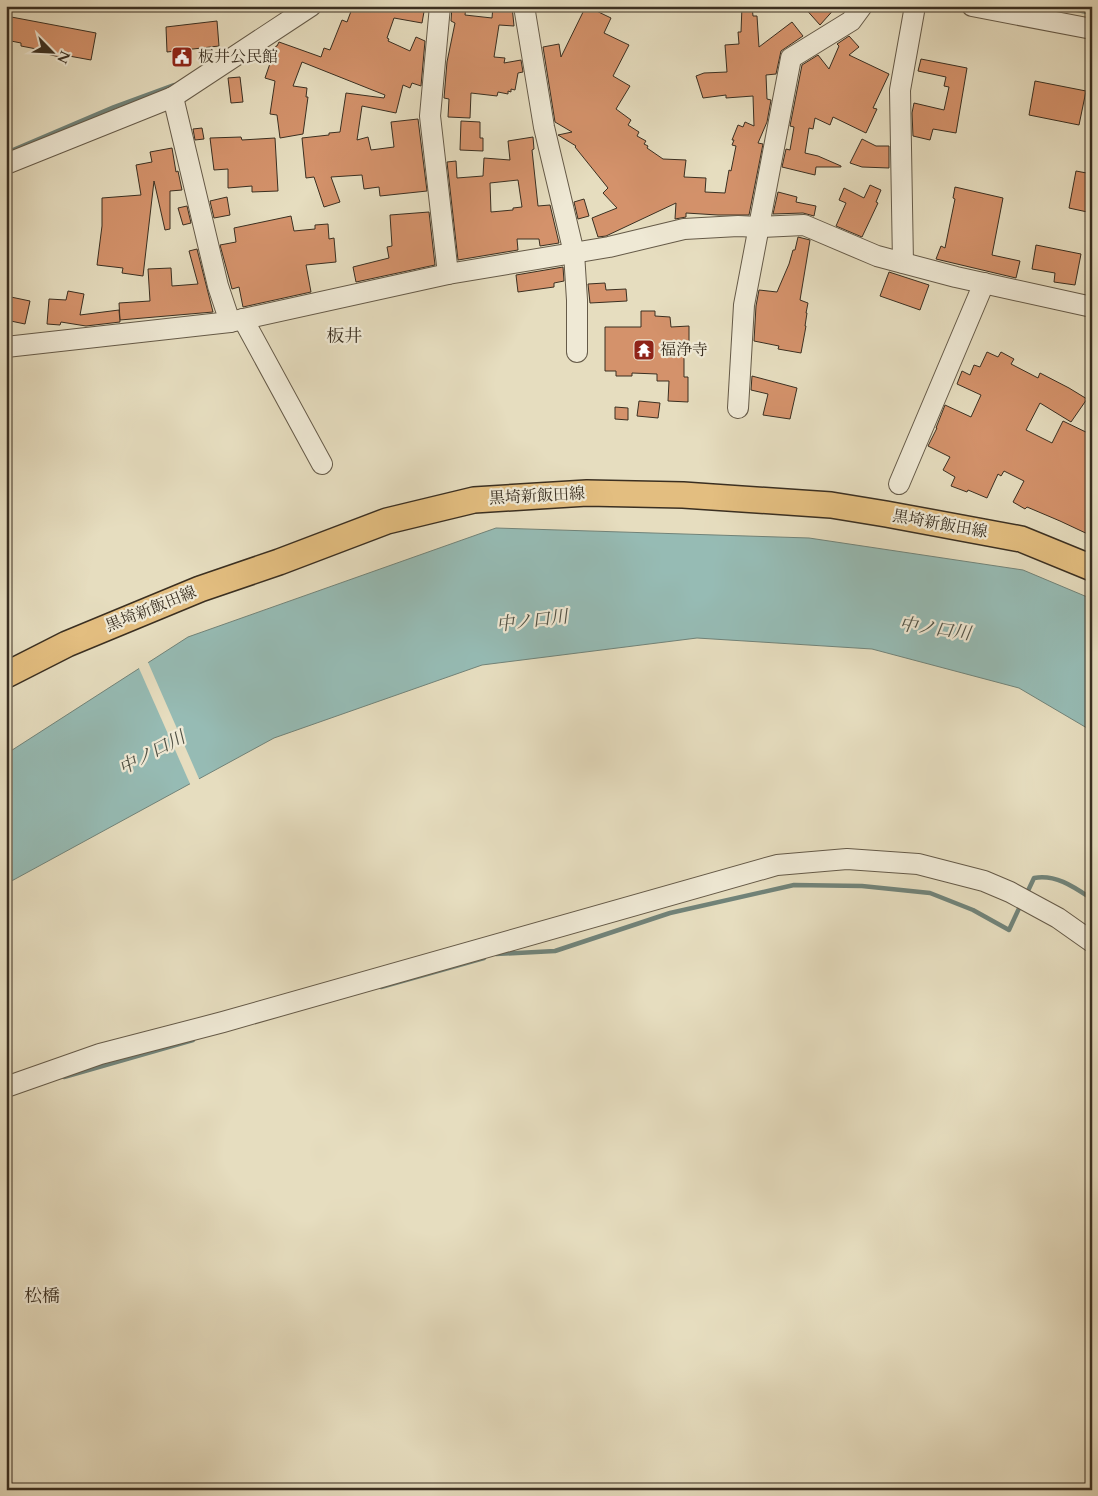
<svg xmlns="http://www.w3.org/2000/svg" width="1098" height="1496" viewBox="0 0 1098 1496" font-family="Cardo,'Noto Serif JP',serif">
<style>
.water{fill:#96bbb4;stroke:#718379}
.pier{fill:#e6ddbf}
.lines{fill:none;stroke-linecap:round;stroke-linejoin:round}
.stream{stroke:#718379;stroke-width:4.5}
.building{fill:#d4926b;stroke:#3a2f21;fill-rule:evenodd}
.minor-casing{stroke:#655a48;stroke-width:22}
.major-casing{stroke:#3a2f21;stroke-width:28}
.minor{stroke:#efe9d5;stroke-width:20}
.major{stroke:#e3be80;stroke-width:25}
.labels{text-anchor:middle;dominant-baseline:central;stroke-width:4.5;stroke-linejoin:round;paint-order:stroke}
.poi-label{font-size:16px;fill:#3a2f21;stroke:#efe9d5;text-anchor:start}
.street-label{font-size:16px;fill:#3a2f21;stroke:#efe9d5}
.neighbourhood-label{font-size:18px;fill:#3a2f21;stroke:#efe9d5}
.water-label{font-size:18px;font-style:italic;fill:#515246;stroke:#efe9d5}
</style>
<rect width="100%" height="100%" fill="#e6ddbf"/>
<filter id="stains"><feTurbulence type="fractalNoise" baseFrequency=".004" numOctaves="4"/><feColorMatrix values="0 0 0 0 .2 0 0 0 0 .09 0 0 0 0 .02 0 0 0 .5 -.17"/></filter>
<radialGradient id="worn" r=".72"><stop offset=".6" stop-color="#630" stop-opacity="0"/><stop offset="1" stop-color="#630" stop-opacity=".3"/></radialGradient>
<polygon class="water" points="496,528 809,538 1023,570 1092,599 1092,731 1019,688 872,649 697,638 482,665 274,738 6,884 6,754 188,637"/>
<polygon class="pier" points="147,660 200,781 191,786 138,666"/>
<g class="lines">
<g class="stream">
<polyline points="1058,6 1092,13"/>
<polyline points="6,153 114,107 174,85"/>
<path d="M1026,895L1034,878C1056,874 1074,887 1092,899"/>
<polyline points="496,954 555,951 670,913 794,885 862,886 930,893 973,910 1009,930 1021,904"/>
<polyline points="381,987 484,958"/>
<polyline points="64,1077 193,1040"/>
</g>
</g>
<g class="building">
<polygon points="353,6 425,6 422,23 394,18 387,38 389,39 388,41 410,51 416,37 425,41 421,86 412,83 410,88 403,85 396,113 362,106 357,140 368,137 371,150 394,147 391,122 418,119 427,191 380,196 379,187 364,189 362,175 331,177 340,202 324,207 314,177 306,178 302,138 329,135 329,133 340,132 346,93 384,98 385,95 302,62 293,86 307,88 306,97 308,97 303,134 280,138 277,115 270,114 275,81 265,78 276,46 277,46 279,42 321,57 324,48 330,50 342,20 347,22"/>
<polygon points="452,6 466,6 465,15 492,18 493,6 512,6 514,26 499,25 494,57 505,58 504,63 521,60 523,72 518,73 515,90 511,89 511,92 508,91 508,94 498,92 497,96 471,93 470,118 448,117 449,99 444,98 447,62 455,23 451,21"/>
<polygon points="586,6 611,18 604,33 629,45 613,76 630,86 616,109 631,120 628,125 639,132 637,136 646,141 644,144 648,146 647,148 663,159 686,160 684,177 706,178 705,192 725,193 729,170 731,171 736,146 732,145 734,140 732,140 738,125 743,127 745,122 754,126 753,96 726,98 726,95 703,98 696,76 704,73 727,72 725,45 739,44 738,32 741,32 742,6 752,6 753,16 757,16 759,47 792,22 803,36 781,51 776,74 766,75 767,99 771,100 767,122 758,143 763,144 749,215 718,215 686,213 686,217 675,219 676,203 606,236 598,237 592,218 617,208 603,193 608,188 575,147 576,146 558,135 572,132 555,122 543,47 559,44 561,57"/>
<polygon points="803,6 837,6 820,25"/>
<polygon points="6,16 96,33 91,60 69,56 68,59 47,54 47,51 21,46 21,43 6,40"/>
<polygon points="217,21 219,46 167,52 166,27"/>
<polygon points="849,36 859,47 849,55 889,74 873,108 877,109 866,133 833,117 830,125 815,118 813,129 809,128 805,153 818,156 841,166 841,167 816,167 815,175 782,167 786,149 790,150 794,127 790,126 802,65 818,55 829,69 839,46 837,44"/>
<polygon points="921,59 967,68 956,133 933,129 930,140 913,136 912,113 914,103 944,110 949,87 944,86 946,77 918,71"/>
<polygon points="240,77 243,102 231,103 228,78"/>
<polygon points="1035,81 1086,91 1079,125 1029,115"/>
<polygon points="461,121 480,122 480,138 483,138 483,151 460,150"/>
<polygon points="202,128 204,139 195,140 193,129"/>
<polygon points="241,137 242,140 275,138 278,191 252,192 252,186 228,188 228,169 214,170 210,138"/>
<path d="M533,137L534,149L532,150L538,206L550,205L559,243L540,246L539,239H517L518,250L458,260L447,162L456,161L457,178L483,176L484,158L510,160L508,141ZM518,180L522,207L513,208V210L491,212L490,183Z"/>
<polygon points="862,139 876,146 889,146 889,168 862,167 850,163"/>
<polygon points="172,148 176,172 178,171 182,190 170,191 170,229 165,230 154,181 143,276 122,273 123,268 97,265 102,226 102,198 141,195 136,165 152,162 150,152"/>
<polygon points="1076,171 1092,174 1092,213 1069,208"/>
<polygon points="870,185 881,190 876,202 878,203 862,237 836,226 846,203 839,200 844,188 864,198"/>
<polygon points="955,187 1003,198 992,255 1020,261 1016,278 936,259 941,246 945,248 955,199 953,198"/>
<polygon points="778,192 797,197 796,202 816,206 814,216 803,213 773,214"/>
<polygon points="227,197 230,215 214,218 210,201"/>
<polygon points="584,199 589,216 578,219 574,202"/>
<polygon points="187,206 191,223 183,225 178,208"/>
<polygon points="429,212 435,265 356,282 353,267 389,258 387,247 392,246 390,215"/>
<polygon points="291,216 294,231 315,229 315,225 328,224 329,239 334,238 336,262 306,265 311,292 243,307 239,287 232,289 220,245 236,242 234,228"/>
<polygon points="798,237 810,240 800,300 808,303 806,313 807,313 805,326 806,326 801,353 778,349 779,346 754,341 756,306 759,290 777,292 789,264 793,250 795,250"/>
<polygon points="1036,245 1081,254 1075,285 1054,282 1055,273 1032,269"/>
<polygon points="197,249 213,312 120,320 119,303 150,301 148,269 171,268 172,286 198,284 189,251"/>
<polygon points="563,267 564,281 554,283 554,287 518,292 516,275"/>
<polygon points="889,272 929,285 920,310 880,296"/>
<polygon points="605,283 606,290 626,289 627,301 590,303 588,284"/>
<polygon points="68,291 84,294 80,315 119,310 120,322 86,326 61,322 60,325 47,324 49,299 66,300"/>
<polygon points="6,296 30,301 25,324 6,320"/>
<polygon points="641,311 655,311 655,316 670,317 671,327 689,326 689,342 688,342 688,347 684,347 684,377 688,377 688,402 668,401 669,381 657,381 657,374 632,373 632,376 616,376 616,371 605,371 605,327 641,327"/>
<polygon points="987,352 998,357 1001,352 1014,359 1011,364 1038,378 1040,373 1069,388 1087,399 1071,422 1040,403 1026,430 1052,443 1063,421 1092,435 1092,536 1060,521 1027,507 1025,509 1013,502 1024,481 1004,471 1001,476 998,474 987,498 968,490 967,492 951,486 955,477 943,470 950,457 928,446 937,428 936,428 945,405 971,417 981,395 957,384 962,371 970,375 974,365 980,367"/>
<polygon points="752,376 797,388 790,419 763,415 768,394 751,390"/>
<polygon points="639,401 660,403 658,418 637,416"/>
<polygon points="615,407 628,408 628,420 615,419"/>
</g>
<g class="lines">
<g class="minor-casing">
<g id="minor">
<polyline points="440,6 430,116 448,274"/>
<polyline points="524,6 544,127 574,253 577,300 577,352"/>
<polyline points="972,6 1092,29"/>
<polyline points="173,97 218,286 230,322"/>
<polyline points="6,164 173,97 311,6"/>
<polyline points="903,263 900,90 915,6"/>
<polyline points="243,319 322,464"/>
<polyline points="6,347 230,322 448,274 609,247 684,229 738,226 759,227 804,225 877,256 956,277 1092,307"/>
<polyline points="738,408 744,305 791,58 851,21 862,6"/>
<polyline points="899,484 984,283"/>
<polyline points="6,1087 100,1054 223,1022 777,865 847,859 918,864 984,881 1010,892 1058,918 1092,942"/>
</g>
</g>
<g class="major-casing">
<polyline id="major" points="6,675 67,644 200,589 279,562 387,521 474,500 587,493 683,495 831,505 886,514 1021,539 1092,568"/>
</g>
<use href="#minor" class="minor"/>
<use href="#major" class="major"/>
</g>
<defs>
<g id="civic-square" transform="scale(1.125)"><rect x="-9" y="-9" width="18" height="18" rx="4" fill="#8f2418" stroke="#efe9d5"/><path d="M-.6-6.5H3V-4.5H.6V-3L4-1V1h2V6H-6V1h2V-1L-.6-3ZM-1.2 2.5V6h2.4V2.5Z" fill="#fff"/></g>
<g id="temple-square" transform="scale(1.125)"><rect x="-9" y="-9" width="18" height="18" rx="4" fill="#8f2418" stroke="#efe9d5"/><path d="M0-6L5-2H3V0L6.5 2.5H4V6H1.5V3h-3V6H-4V2.5H-6.5L-3 0V-2H-5Z" fill="#fff"/></g>
</defs>
<g fill-rule="evenodd">
<use href="#civic-square" x="182" y="57"/>
<use href="#temple-square" x="644" y="350"/>
</g>
<g class="labels">
<g class="poi-label">
<text x="198" y="57">板井公民館</text>
<text x="660" y="350">福浄寺</text>
</g>
<g class="street-label">
<text transform="translate(537 496) rotate(-3)">黒埼新飯田線</text>
<text transform="translate(940 524) rotate(10)">黒埼新飯田線</text>
<text transform="translate(151 609) rotate(-22)">黒埼新飯田線</text>
</g>
<g class="neighbourhood-label">
<text x="344" y="336">板井</text>
<text x="42" y="1296">松橋</text>
</g>
<g class="water-label">
<text transform="translate(532 621) rotate(-7)">中ノ口川</text>
<text transform="translate(935 629) rotate(8)">中ノ口川</text>
<text transform="translate(152 753) rotate(-28)">中ノ口川</text>
</g>
</g>
<rect width="1098" height="1496" fill="none" stroke="#e6ddbf" stroke-width="25"/>
<rect x="8" y="8" width="1083" height="1481" fill="none" stroke="#3a2f21" stroke-width="2.5"/>
<rect x="12" y="12" width="1073" height="1471" fill="none" stroke="#3a2f21"/>
<g transform="translate(52 52) rotate(114)" stroke="#efe9d5" stroke-width="4" paint-order="stroke">
<path d="M0-4L9 19L0 12L-9 19Z" fill="#3a2f21"/>
<text y="-8" font-size="14" font-weight="bold" text-anchor="middle" fill="#3a2f21">N</text>
</g>
<rect width="100%" height="100%" filter="url(#stains)"/>
<rect width="100%" height="100%" fill="url(#worn)"/>
</svg>
